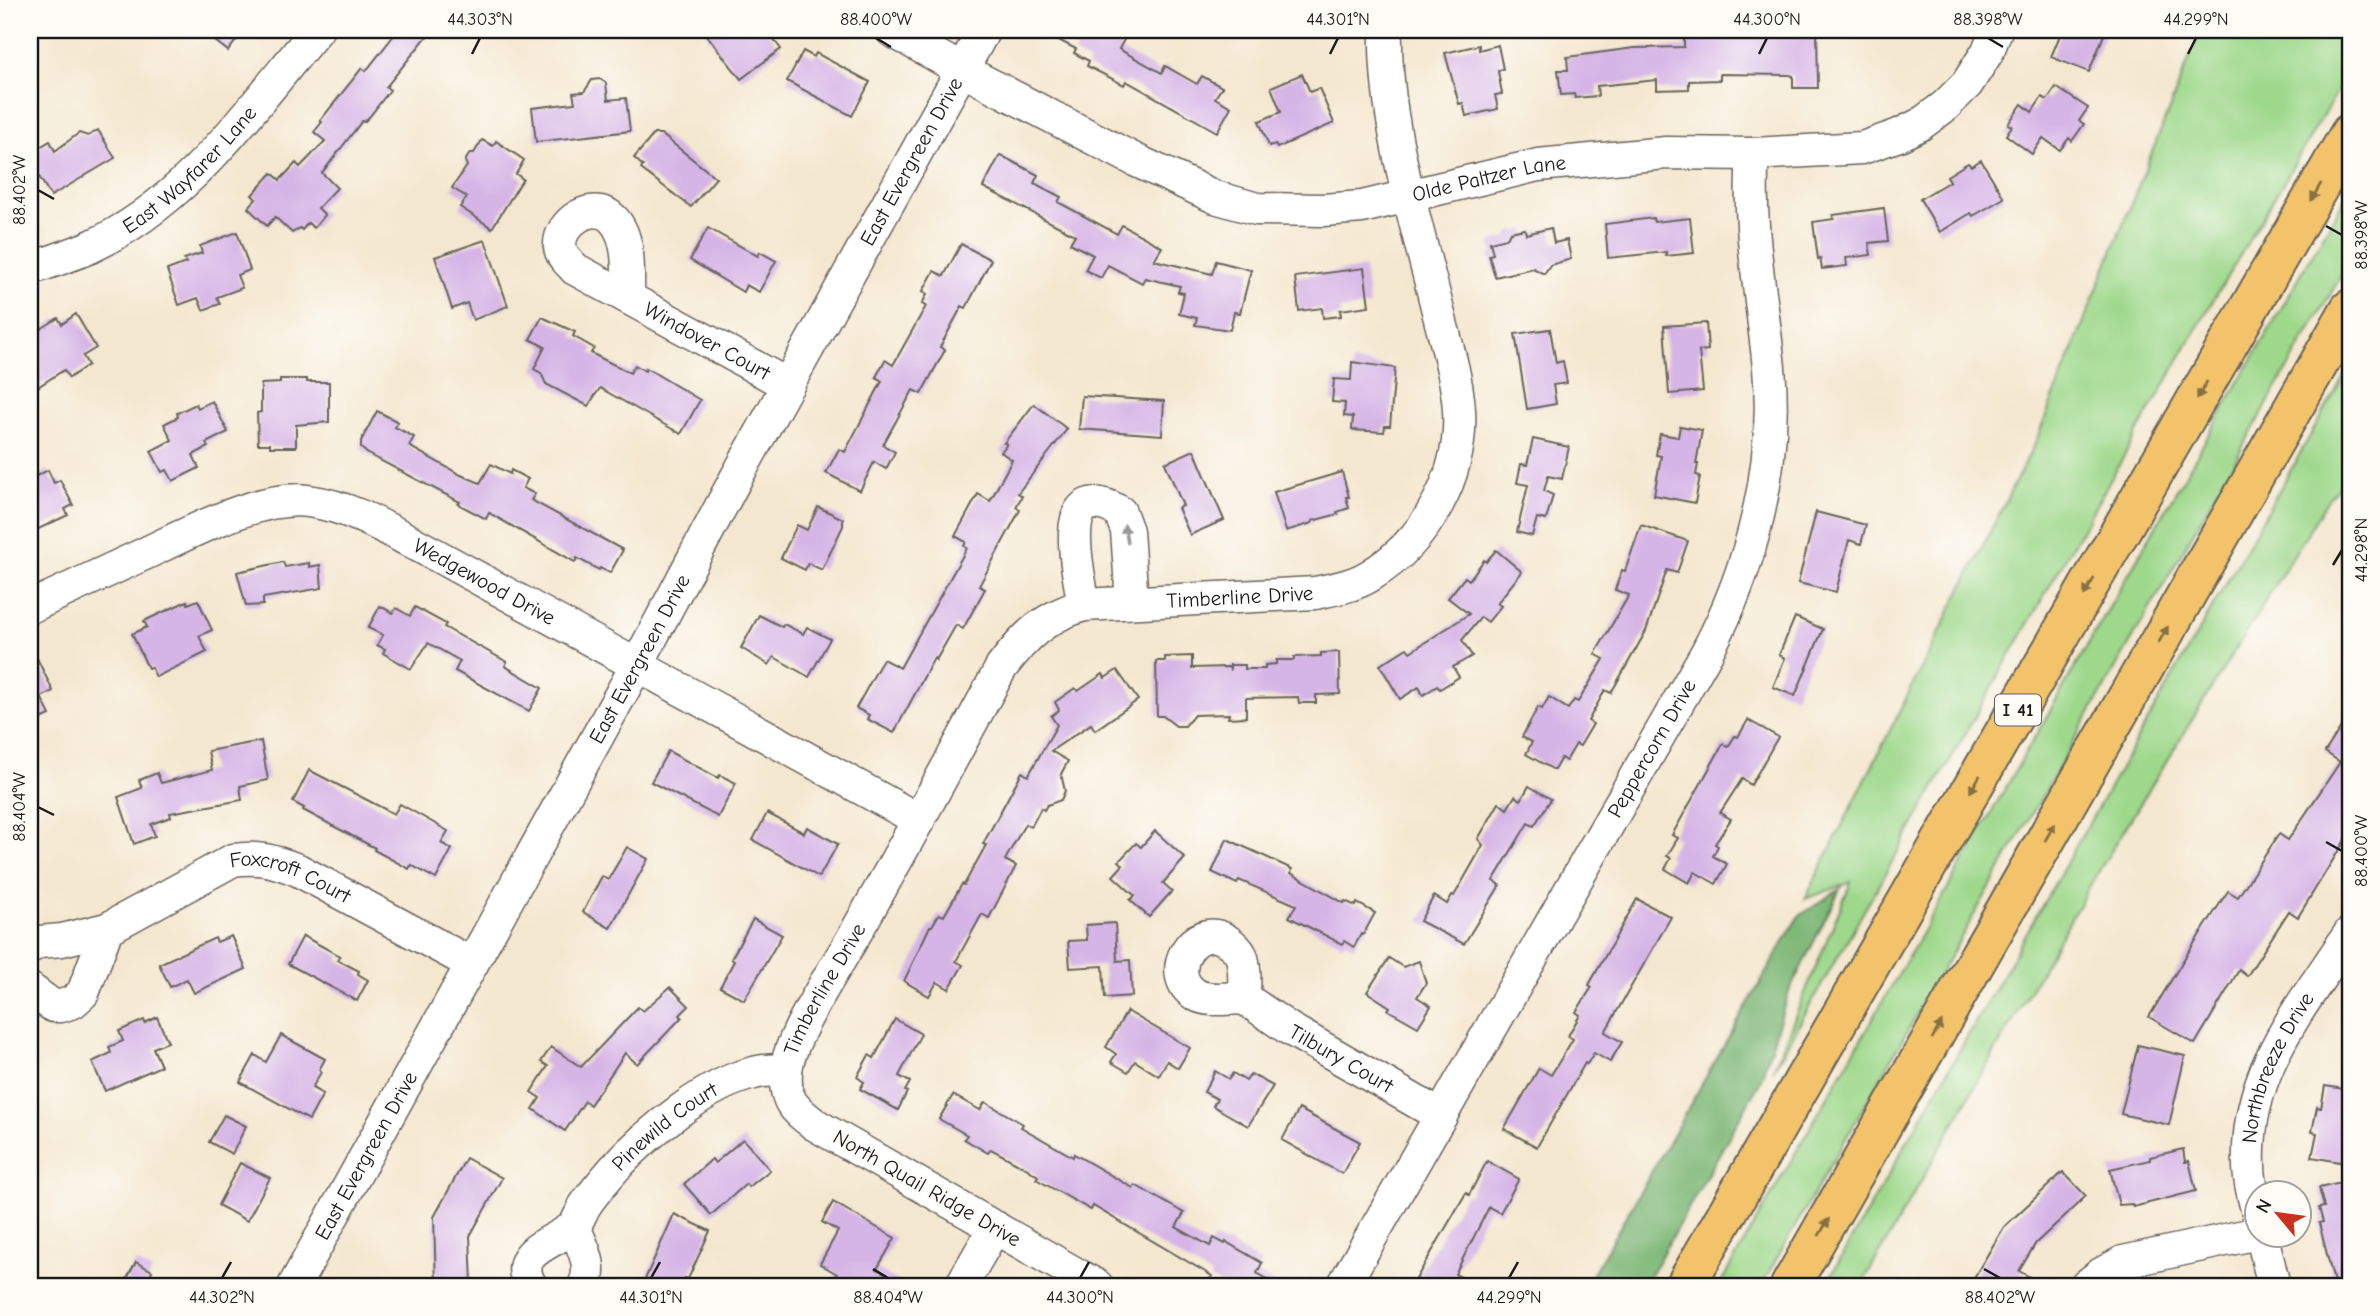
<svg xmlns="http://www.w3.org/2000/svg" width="2380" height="1316" viewBox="0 0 2380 1316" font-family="'Comic Neue',sans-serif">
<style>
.green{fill:#9ed88b;stroke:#5d7a54;stroke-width:2}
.forest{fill:#7eb877;stroke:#4d6a4a;stroke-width:2}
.building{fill:#d5b5e6}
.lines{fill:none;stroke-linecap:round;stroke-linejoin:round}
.minor-casing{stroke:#68635b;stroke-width:35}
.highway-casing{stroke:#68635b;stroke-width:42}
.minor{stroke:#fff;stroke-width:32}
.highway{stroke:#f2c36a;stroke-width:38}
.oneway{fill:#877043}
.oneway2{fill:#999}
.ticks{fill:none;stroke:#1c1c1c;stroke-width:2.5}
.labels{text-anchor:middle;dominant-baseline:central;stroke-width:5;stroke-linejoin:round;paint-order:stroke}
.shield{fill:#fdfcf7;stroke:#605f5e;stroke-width:2}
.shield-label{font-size:19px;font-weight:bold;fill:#1c1c1c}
.street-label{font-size:21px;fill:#1c1c1c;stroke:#fdfcf7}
.neatline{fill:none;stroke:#1c1c1c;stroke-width:2.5}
.ticks-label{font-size:18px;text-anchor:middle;fill:#1c1c1c}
</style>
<rect width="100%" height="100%" fill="#fdfcf7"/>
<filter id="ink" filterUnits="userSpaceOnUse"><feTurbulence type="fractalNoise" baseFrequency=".0143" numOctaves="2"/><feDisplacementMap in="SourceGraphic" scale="14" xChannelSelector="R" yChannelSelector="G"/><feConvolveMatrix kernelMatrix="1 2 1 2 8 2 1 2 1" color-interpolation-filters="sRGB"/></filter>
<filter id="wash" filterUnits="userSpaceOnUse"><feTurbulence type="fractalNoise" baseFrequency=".00686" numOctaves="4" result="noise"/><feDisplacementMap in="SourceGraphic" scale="28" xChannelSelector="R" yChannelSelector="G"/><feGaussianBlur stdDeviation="1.57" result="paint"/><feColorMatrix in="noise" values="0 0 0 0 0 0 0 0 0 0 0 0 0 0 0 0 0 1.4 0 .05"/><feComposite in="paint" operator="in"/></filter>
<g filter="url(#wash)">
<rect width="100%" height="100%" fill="#f4e7cf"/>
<g class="green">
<polygon points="2201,30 2350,30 2350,70 2204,316 1773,1070 1851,882 1805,899 2036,441"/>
<polygon points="2350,189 2350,260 1761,1286 1719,1286"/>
<polygon points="2350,366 2350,474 2330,496 2089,887 1861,1286 1825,1286"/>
</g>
<polygon class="forest" points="1840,889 1788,994 1760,1082 1644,1286 1586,1286 1798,917"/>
<g id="blocks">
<g class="building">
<polygon points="201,30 244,30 228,51"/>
<polygon points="398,30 432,30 386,87 390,90 370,116 364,122 362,121 322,173 337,188 318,208 325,215 314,228 308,223 302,230 300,228 292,233 275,217 267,226 248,208 256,199 252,195 272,173 280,180 296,163 300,167 325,141 314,132 322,122 320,121 362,68 366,71"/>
<polygon points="703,30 766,30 781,49 741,79"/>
<polygon points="1039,30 1115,30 1126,36 1119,49 1162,73 1165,66 1197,84 1202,76 1222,87 1215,98 1231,107 1217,132 1126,81 1124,85 1087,66 1089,61 1074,53 1076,49"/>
<polygon points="1817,30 1818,88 1793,88 1793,76 1790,75 1720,74 1720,80 1689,81 1689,89 1657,90 1657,80 1597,86 1598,96 1575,98 1574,94 1561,95 1558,70 1568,70 1567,57 1634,48 1684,47 1684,36 1697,35 1697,31"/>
<polygon points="2062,30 2106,30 2089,72 2051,57"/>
<polygon points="1479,45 1479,50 1498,45 1503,69 1498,71 1502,94 1495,95 1498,109 1466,116 1463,103 1459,104 1445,53"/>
<polygon points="803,51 814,57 816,53 870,82 852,116 787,81"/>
<polygon points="1302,74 1310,92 1319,88 1334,123 1277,148 1275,144 1269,146 1259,121 1281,112 1271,87"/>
<polygon points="600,79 606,83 608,100 626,98 630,131 536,142 532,108 575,103 573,93 584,92 592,80"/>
<polygon points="2056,87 2088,108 2079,121 2084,124 2072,141 2069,138 2060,150 2043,138 2032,154 2006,135 2012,126 2008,124 2022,104 2032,112 2042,97 2047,100"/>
<polygon points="98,130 115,158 51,196 30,162 30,153 50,141 55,151 79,133 88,136"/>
<polygon points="654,134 661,134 716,178 691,207 641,169 643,166 634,158"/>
<polygon points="482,140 493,146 496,141 524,160 516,174 523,179 492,228 460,207 467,197 452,188 467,166 465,161 470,153 474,153"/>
<polygon points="1000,155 1038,175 1034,183 1061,197 1058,202 1117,234 1122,225 1162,247 1154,260 1212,274 1216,261 1251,270 1240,313 1234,312 1230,330 1195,325 1197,318 1179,314 1184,293 1178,292 1180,286 1145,278 1142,283 1108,265 1101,278 1085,270 1093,255 1070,243 1075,235 983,187"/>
<polygon points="1981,160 2004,198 1973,216 1971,213 1940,232 1920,199 1950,181 1947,176 1968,163 1971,166"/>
<polygon points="1884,208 1888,241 1869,243 1871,255 1846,258 1847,266 1822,269 1820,258 1818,259 1813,222 1834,219 1833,215"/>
<polygon points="1653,218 1654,222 1690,218 1694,253 1666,256 1666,252 1608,258 1605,224"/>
<polygon points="708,228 758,256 760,252 776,261 759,292 746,285 743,292 690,260"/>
<polygon points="1551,228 1554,243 1567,240 1571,259 1550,265 1544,274 1533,268 1495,277 1489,255 1493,254 1490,242 1507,238 1510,232 1525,229 1526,234"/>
<polygon points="237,232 250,270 237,275 242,288 217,297 220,304 203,310 198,298 179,305 167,270 186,263 184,259 202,253 200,246"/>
<polygon points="485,240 508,306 473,320 467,303 452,309 435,257"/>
<polygon points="961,244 991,260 966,308 962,306 940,347 945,350 921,394 913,390 883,445 895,452 886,469 874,462 860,491 826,473 839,449 845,452 882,381 876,377 885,360 893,365 926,306 922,304 927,294 923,291 934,271 944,276"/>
<polygon points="1364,268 1369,306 1340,310 1341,316 1323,318 1322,308 1299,311 1295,277"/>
<polygon points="76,314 96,348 83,356 88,365 69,378 64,370 36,388 30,377 30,336 58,318 62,324"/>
<polygon points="542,317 575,332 573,336 594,348 591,353 630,373 635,365 645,371 646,368 700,400 681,434 600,388 588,406 546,384 541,373 534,369 545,347 530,339"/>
<polygon points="1706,323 1708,350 1699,351 1703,391 1669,394 1664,326"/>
<polygon points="1550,329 1556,363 1563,361 1567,383 1553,385 1556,404 1527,409 1515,334"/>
<polygon points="1352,362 1395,368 1390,426 1385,426 1384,432 1352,430 1353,417 1344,416 1345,403 1332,402 1334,379 1351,380"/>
<polygon points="280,379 307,379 307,382 329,382 329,422 296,425 296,447 270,447 270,444 258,444 257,413 261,412 261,384 280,383"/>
<polygon points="1082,396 1164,401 1162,435 1079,429"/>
<polygon points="212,401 228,432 206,443 208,447 193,455 199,468 173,481 167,470 162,472 151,451 172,440 164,424 178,417 177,413 196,404 198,408"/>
<polygon points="1034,404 1067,429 1018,493 1022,496 1016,507 1020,510 979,586 985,589 963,629 956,625 936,660 934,658 894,733 867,719 869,715 856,708 883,659 900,668 967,548 964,546 966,542 955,536 978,494 990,501 1012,460 1001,452 1007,444 1004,443"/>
<polygon points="377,411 398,422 395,427 414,437 409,446 461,475 480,483 491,464 510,474 511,470 528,479 523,488 535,494 531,500 623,550 610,573 600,568 599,570 577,558 575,562 489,513 486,519 458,504 460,502 368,454 361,448 361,441"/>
<polygon points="1680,426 1702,430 1696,464 1698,464 1696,475 1700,476 1695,503 1654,495 1661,456 1656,455 1660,434 1678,437"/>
<polygon points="1533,439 1569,447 1562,479 1548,476 1544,491 1553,495 1546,520 1537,518 1532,536 1517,532 1528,485 1517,483 1521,464 1527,465"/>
<polygon points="1194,450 1224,520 1190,535 1178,508 1183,506 1165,463"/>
<polygon points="48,470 54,483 60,480 73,505 65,509 68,515 30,533 30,479"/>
<polygon points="1342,472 1349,497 1346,497 1349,508 1337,512 1338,514 1312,521 1312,523 1286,531 1274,492"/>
<polygon points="818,507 843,519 843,526 822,570 808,563 805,570 781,558 797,525 807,530"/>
<polygon points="1816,512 1866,525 1861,544 1849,540 1836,592 1798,583"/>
<polygon points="1641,525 1688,541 1677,573 1667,570 1646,631 1611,693 1605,690 1588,721 1593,724 1580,746 1576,744 1566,761 1561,758 1554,770 1526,754 1532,742 1522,737 1538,707 1542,709 1549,697 1568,709 1574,700 1578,702 1604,659 1595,654 1629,595 1615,590 1622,570 1625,571"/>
<polygon points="1496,550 1522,572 1497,603 1501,606 1488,622 1481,617 1462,640 1472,656 1453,667 1459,677 1440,689 1437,686 1423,695 1419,687 1400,699 1380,665 1407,648 1410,652 1469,614 1448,598 1465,577 1469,580 1484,560 1486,562"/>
<polygon points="283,562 285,567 309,563 309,567 320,565 322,588 263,598 263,605 246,606 237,572"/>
<polygon points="198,600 212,630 199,636 207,652 156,677 151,667 148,668 132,634 147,627 144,621 187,601 188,604"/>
<polygon points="380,606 393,613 396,608 410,616 415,607 446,624 444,627 507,662 505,666 542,688 529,711 455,671 460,661 428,643 411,669 383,653 385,649 377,645 383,635 368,628"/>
<polygon points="759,615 782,627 784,624 803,634 807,627 830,639 809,677 774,657 769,665 741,648"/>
<polygon points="1795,617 1823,629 1795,696 1773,687 1785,658 1779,655"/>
<polygon points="30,644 53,691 41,697 50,715 30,724"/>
<polygon points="1339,652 1340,694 1316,695 1316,703 1299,703 1298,697 1246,698 1246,717 1228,718 1229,714 1194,715 1185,726 1176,726 1163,716 1157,716 1156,661 1165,661 1165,657 1192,656 1192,668 1228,667 1230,669 1230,665 1245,665 1245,669 1265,669 1265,665 1276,664 1276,660 1294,660 1294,657 1321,656 1321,653"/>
<polygon points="1117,670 1138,700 1095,730 1091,724 1051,751 1068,761 1061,774 1065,791 1061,800 1047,805 1044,810 1041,808 1031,827 1025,824 1005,860 1016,866 989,918 982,914 956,961 963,965 949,989 937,982 929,996 904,981 930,926 932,926 939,914 944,916 962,884 964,885 986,845 983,844 1022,772 1028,776 1057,725 1051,716 1059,710 1055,702 1075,688 1078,691 1103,674 1105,678"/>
<polygon points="2350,713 2350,832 2298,917 2289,911 2247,976 2239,970 2195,1044 2149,1017 2184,959 2228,891 2238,897 2279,834 2288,840 2340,762 2325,752"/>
<polygon points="1748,720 1778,737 1751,785 1742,779 1720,813 1731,819 1715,844 1718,846 1713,856 1727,864 1716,884 1695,872 1689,883 1665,869 1671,858 1667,856 1678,838 1672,835 1723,744 1728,747 1735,736 1738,737"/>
<polygon points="261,741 268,780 240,786 242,800 170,813 171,817 151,824 155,836 134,844 118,797 142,788 139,780 157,773 161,783 212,770 208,751"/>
<polygon points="668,751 718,778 720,775 736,783 718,817 651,782"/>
<polygon points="309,770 394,814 400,804 448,831 441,843 452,849 436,879 411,865 409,869 374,850 375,848 303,810 304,808 293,802"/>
<polygon points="1529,786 1551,799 1534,826 1528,823 1493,881 1500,885 1464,944 1420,921 1434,896 1447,904 1452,895 1454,896 1483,845 1478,839 1499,803 1507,809 1515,796 1521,800"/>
<polygon points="767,813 804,833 807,827 838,844 819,877 753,840"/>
<polygon points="1155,831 1185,858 1163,883 1172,891 1149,917 1130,900 1135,896 1113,876 1123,865 1119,861 1136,843 1141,847"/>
<polygon points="1227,839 1292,869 1291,873 1344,903 1345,901 1356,906 1357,903 1375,913 1363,935 1361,934 1354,947 1344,941 1342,944 1289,917 1296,905 1239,880 1237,884 1212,872"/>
<polygon points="627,847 648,859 610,928 583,912 602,876 608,880"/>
<polygon points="1637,899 1671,917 1605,1032 1622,1042 1610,1062 1594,1053 1587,1064 1585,1063 1537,1147 1504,1129 1539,1068 1551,1075 1573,1039 1568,1036 1580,1015 1576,1012 1592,987 1589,985"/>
<polygon points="753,919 782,935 744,1000 720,987 734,961 731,959"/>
<polygon points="1115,923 1117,961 1130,960 1132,996 1105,998 1103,966 1070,968 1068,941 1087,940 1086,925"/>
<polygon points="231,936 246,969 194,993 187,979 170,987 159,964 215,938 217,942"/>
<polygon points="303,936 340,956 338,960 359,971 358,974 368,980 357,1001 288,964"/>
<polygon points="1389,958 1403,967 1419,961 1426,983 1417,997 1431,1006 1418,1027 1388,1010 1390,1007 1367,992"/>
<polygon points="670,987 689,1006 680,1015 682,1017 637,1064 625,1053 590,1105 585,1101 565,1131 533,1109 540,1098 531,1092 548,1066 541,1062 551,1047 581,1067 638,1007 643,1011"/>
<polygon points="1127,1011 1190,1048 1178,1068 1167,1061 1159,1076 1135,1061 1128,1072 1111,1062 1116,1054 1106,1047"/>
<polygon points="157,1017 168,1042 153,1048 161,1066 105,1091 92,1062 111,1053 109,1047 123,1041 119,1031 144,1020 145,1023"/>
<polygon points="895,1019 921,1034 899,1076 910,1082 905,1091 907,1092 898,1110 860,1089 864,1082 857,1077 869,1055 874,1058"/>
<polygon points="281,1035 325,1059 319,1070 321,1072 312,1088 323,1094 309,1120 240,1082 255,1055 266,1062"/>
<polygon points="2138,1045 2185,1056 2169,1125 2121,1114"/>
<polygon points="1215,1071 1229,1079 1233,1073 1246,1081 1251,1074 1273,1086 1248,1126 1213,1106 1217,1099 1204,1092"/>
<polygon points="2325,1086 2350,1090 2350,1137 2345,1163 2312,1157 2317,1133 2312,1132 2317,1107 2321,1108"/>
<polygon points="953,1095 980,1110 985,1102 1023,1124 1021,1127 1073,1157 1074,1154 1133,1188 1135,1185 1184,1213 1176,1227 1210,1246 1214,1238 1225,1244 1226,1242 1262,1263 1257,1273 1280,1286 1223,1286 1210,1279 1212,1276 1093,1206 1091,1210 1036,1179 1038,1176 1026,1168 991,1149 988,1153 964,1139 967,1135 939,1119"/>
<polygon points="1299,1109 1360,1142 1342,1174 1282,1140"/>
<polygon points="224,1115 246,1126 232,1154 209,1142"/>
<polygon points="743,1139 770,1170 749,1187 746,1184 711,1215 684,1184 712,1159 715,1163"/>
<polygon points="2183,1149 2185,1162 2189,1161 2196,1191 2133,1207 2132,1204 2119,1205 2110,1169 2150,1160 2150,1157"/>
<polygon points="466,1158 502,1178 470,1236 472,1284 436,1286 434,1217"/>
<polygon points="1487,1161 1519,1179 1500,1213 1489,1207 1455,1274 1477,1286 1430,1286 1416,1279 1466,1193 1469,1195"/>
<polygon points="240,1163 270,1178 247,1221 218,1205"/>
<polygon points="2063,1172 2086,1196 2036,1243 2019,1271 2045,1286 1969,1286 2004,1227"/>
<polygon points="2350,1181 2350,1286 2335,1286 2319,1223 2323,1222 2319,1208 2324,1207 2319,1188"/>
<polygon points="833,1202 895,1238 877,1269 907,1286 830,1286 837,1274 820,1264 838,1231 822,1222"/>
<polygon points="674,1214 710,1231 688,1279 685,1278 681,1286 642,1286"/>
<polygon points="136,1262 152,1271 144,1286 123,1286"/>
</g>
</g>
</g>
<g filter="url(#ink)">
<use href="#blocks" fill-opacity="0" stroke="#68635b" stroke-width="2"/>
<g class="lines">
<g class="minor-casing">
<g id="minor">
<path id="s1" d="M891,30L962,70L1135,160L1215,197L1257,209L1323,210L1362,207L1538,165L1666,153L1753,154L1862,148L1899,135L1921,124L1945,106L1967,84L1988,51L1996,30"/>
<path id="s2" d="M30,269C50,262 71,255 90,247C188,202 250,109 317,30"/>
<path id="s3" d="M628,297C628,273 631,238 613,219C594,199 558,222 560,247C561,256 569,262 575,269L788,385"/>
<path d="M1084,605C1079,575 1053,473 1120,512L1127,531L1132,602"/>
<path id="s4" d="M30,607C67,590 104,573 142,555C185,535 260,494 308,501C355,507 395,534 436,555L919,820"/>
<path id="s5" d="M30,947L39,942L62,940L107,929L233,860C258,856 275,861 298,870L472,964"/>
<polyline points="30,989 53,1006 61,1006 73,1002 83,993 107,929"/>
<path id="s6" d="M1244,998C1229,998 1209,1002 1196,995C1162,975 1193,920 1226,940C1232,944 1238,949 1241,955C1246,968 1244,984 1244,998L1288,1028L1441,1116"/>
<path id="s7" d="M2258,1213C2254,1198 2249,1181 2249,1166C2245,1070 2301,1009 2350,933"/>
<path d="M574,1226C581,1246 595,1265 584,1286"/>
<polyline points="2262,1236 2274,1286"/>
<path id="s8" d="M294,1286L637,665L735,480L984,30"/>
<path id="s9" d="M531,1286C509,1250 557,1243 574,1226C578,1221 581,1213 584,1207C592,1194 604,1181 614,1169C646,1134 707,1083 754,1073C764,1070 775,1070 786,1070"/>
<polyline points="961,1286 995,1227"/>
<path id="s10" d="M1097,1286L814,1124C793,1108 784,1100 786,1072C788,1038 837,966 855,934C905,846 953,757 1001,668C1025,636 1044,617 1084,605L1315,593C1334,589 1354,586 1371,575C1426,541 1463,476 1459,410C1457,377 1446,343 1438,311C1416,220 1384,125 1386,30"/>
<path id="s11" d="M1343,1286L1707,652C1752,567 1778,464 1769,368C1762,296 1747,226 1753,154"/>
<polyline points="2086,1286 2101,1274 2123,1262 2258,1233"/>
</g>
</g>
<g class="highway-casing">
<g id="highway">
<polyline points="1685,1286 2350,133"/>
<polyline points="1790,1286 2350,309"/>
</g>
</g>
<use href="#minor" class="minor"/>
<use href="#highway" class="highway"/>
</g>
<defs><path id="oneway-solid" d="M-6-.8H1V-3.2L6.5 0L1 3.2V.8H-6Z" transform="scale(1.75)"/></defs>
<g class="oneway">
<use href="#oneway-solid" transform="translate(2316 192) rotate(120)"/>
<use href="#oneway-solid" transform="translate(2202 390) rotate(120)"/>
<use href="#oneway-solid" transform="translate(2089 587) rotate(120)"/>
<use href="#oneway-solid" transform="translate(2163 635) rotate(-60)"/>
<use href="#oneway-solid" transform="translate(1975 784) rotate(120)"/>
<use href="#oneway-solid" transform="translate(2050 832) rotate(-60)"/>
<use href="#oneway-solid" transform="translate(1937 1030) rotate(-60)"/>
<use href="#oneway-solid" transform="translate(1824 1227) rotate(-60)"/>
</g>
<use class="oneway2" href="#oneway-solid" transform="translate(1126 534) rotate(-100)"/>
</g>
<path class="ticks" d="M876,38L891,47M1988,38L2003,47M472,54L480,38M1330,54L1338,38M1759,54L1767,38M2188,54L2196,38M38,190L54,199M2326,226L2342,235M2333,565L2342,550M38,807L54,815M2326,842L2342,851M873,1269L888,1278M1984,1269L2000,1278M222,1278L231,1262M651,1278L660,1262M1080,1278L1089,1262M1509,1278L1518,1262"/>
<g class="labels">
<rect class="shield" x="1995" y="694.5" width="46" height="31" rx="5"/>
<g class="shield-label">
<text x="2018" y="710">I 41</text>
</g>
<g class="street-label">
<text stroke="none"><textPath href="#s8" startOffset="1283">East Evergreen Drive</textPath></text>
<text stroke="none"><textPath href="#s2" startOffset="191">East Wayfarer Lane</textPath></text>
<text stroke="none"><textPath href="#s1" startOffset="644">Olde Paltzer Lane</textPath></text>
<text stroke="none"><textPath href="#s3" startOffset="334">Windover Court</textPath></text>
<text stroke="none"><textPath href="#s4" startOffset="495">Wedgewood Drive</textPath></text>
<text stroke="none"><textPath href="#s10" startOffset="1110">Timberline Drive</textPath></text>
<text stroke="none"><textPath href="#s8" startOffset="716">East Evergreen Drive</textPath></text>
<text stroke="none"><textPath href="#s11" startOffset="620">Peppercorn Drive</textPath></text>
<text stroke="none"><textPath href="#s5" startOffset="284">Foxcroft Court</textPath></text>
<text stroke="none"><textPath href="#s10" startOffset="481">Timberline Drive</textPath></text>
<text stroke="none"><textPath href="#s6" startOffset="324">Tilbury Court</textPath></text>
<text stroke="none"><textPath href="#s7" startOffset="152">Northbreeze Drive</textPath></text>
<text stroke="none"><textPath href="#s9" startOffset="222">Pinewild Court</textPath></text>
<text stroke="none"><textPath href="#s8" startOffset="149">East Evergreen Drive</textPath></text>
<text transform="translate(927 1188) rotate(30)">North Quail Ridge Drive</text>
</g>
</g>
<rect width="2380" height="1316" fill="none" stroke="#fdfcf7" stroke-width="77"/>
<g transform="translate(2278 1214) rotate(299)"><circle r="33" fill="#fdfcf7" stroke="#a3a29f" stroke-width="2"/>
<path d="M0-5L12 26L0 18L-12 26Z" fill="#c8321e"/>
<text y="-10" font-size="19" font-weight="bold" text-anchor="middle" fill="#1c1c1c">N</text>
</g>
<rect x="38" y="38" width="2304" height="1240" class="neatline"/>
<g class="ticks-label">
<text x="480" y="25">44.303°N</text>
<text x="876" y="25">88.400°W</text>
<text x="1338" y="25">44.301°N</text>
<text x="1767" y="25">44.300°N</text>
<text x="1988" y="25">88.398°W</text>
<text x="2196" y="25">44.299°N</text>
<text transform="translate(19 190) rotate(-90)" y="6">88.402°W</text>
<text transform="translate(2361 235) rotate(-90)" y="6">88.398°W</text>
<text transform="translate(2361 550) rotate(-90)" y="6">44.298°N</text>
<text transform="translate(19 807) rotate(-90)" y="6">88.404°W</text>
<text transform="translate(2361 851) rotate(-90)" y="6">88.400°W</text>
<text x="222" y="1303">44.302°N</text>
<text x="651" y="1303">44.301°N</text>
<text x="888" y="1303">88.404°W</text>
<text x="1080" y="1303">44.300°N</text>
<text x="1509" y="1303">44.299°N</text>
<text x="2000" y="1303">88.402°W</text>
</g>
</svg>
